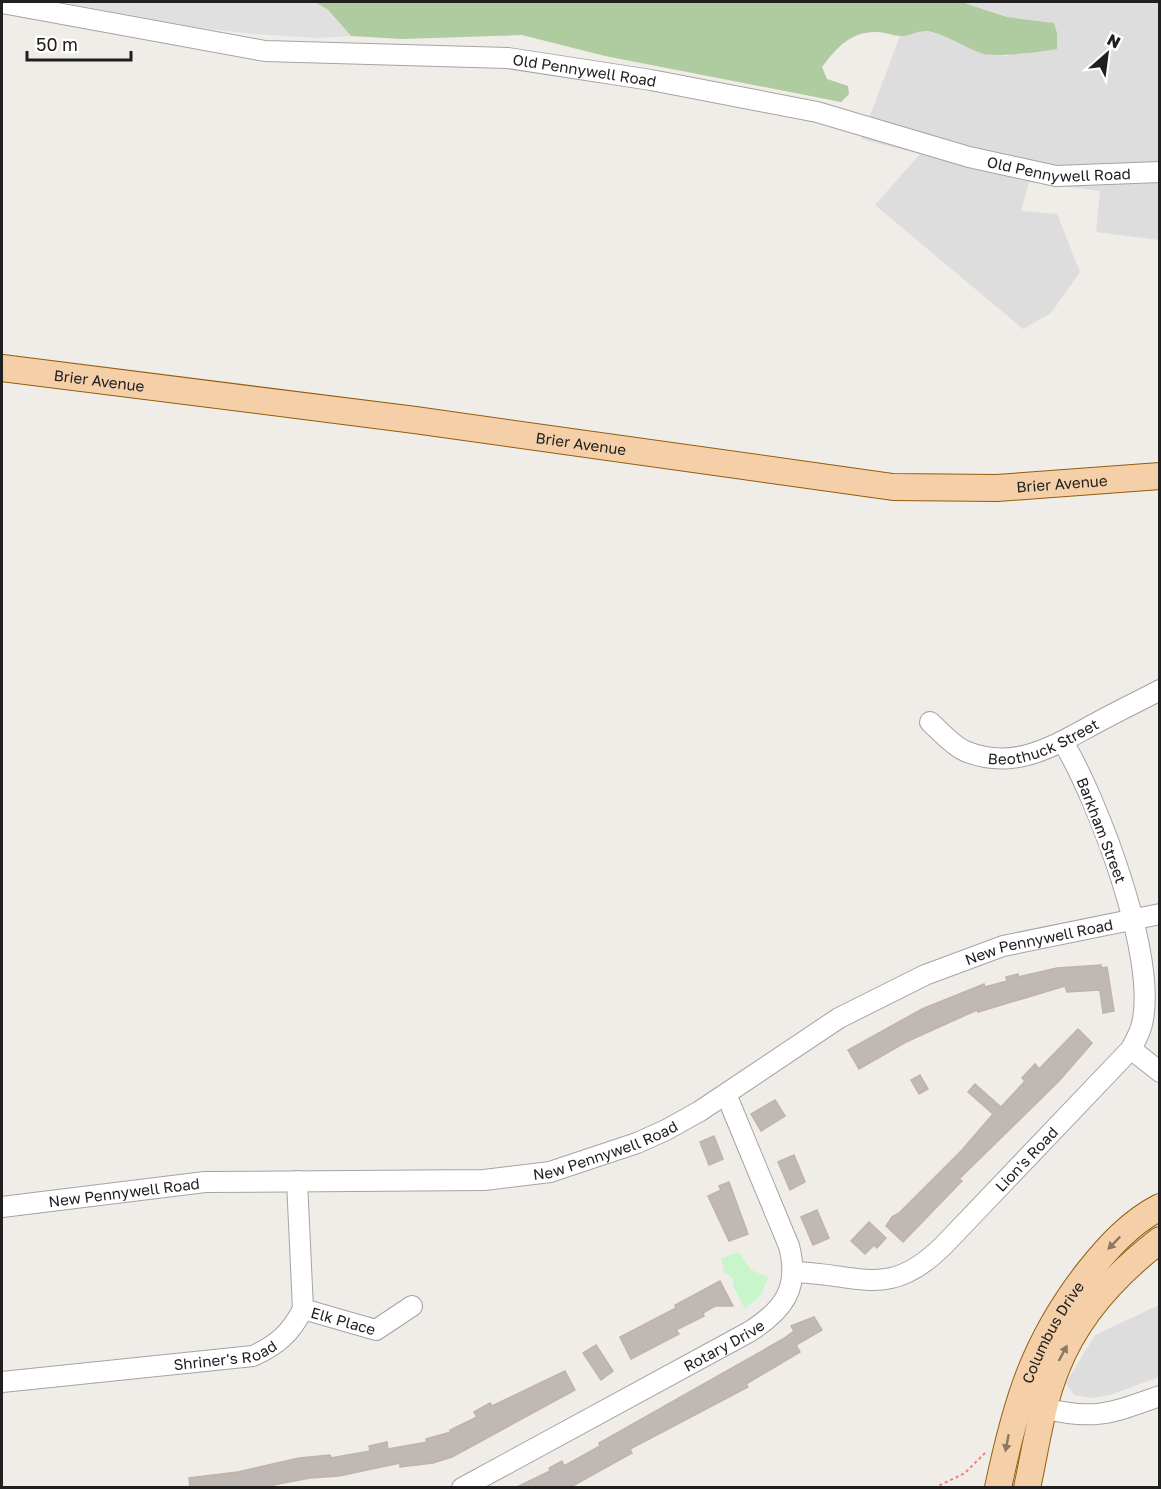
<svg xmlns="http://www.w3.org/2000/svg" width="1161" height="1489" viewBox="0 0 1161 1489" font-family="'Golos Text',sans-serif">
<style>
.residential{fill:#dedddd}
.forest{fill:#aecc9f}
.park{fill:#c8f6ca}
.parking{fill:#e0e0e0}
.building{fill:#c0b8b4;stroke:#c0b3ab;stroke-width:1.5}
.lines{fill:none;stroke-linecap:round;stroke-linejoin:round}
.minor-casing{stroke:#a4a4a4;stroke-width:22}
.major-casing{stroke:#905e0c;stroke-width:28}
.path{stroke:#ef7f79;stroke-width:2;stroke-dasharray:3 3;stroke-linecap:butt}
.minor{stroke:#fff;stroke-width:20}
.major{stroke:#f5cfa7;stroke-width:26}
.oneway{fill:#8a7864}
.labels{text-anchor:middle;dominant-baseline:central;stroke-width:5;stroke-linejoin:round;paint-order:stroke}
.street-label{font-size:15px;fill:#202020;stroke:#fff}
</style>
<rect width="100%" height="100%" fill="#f0ece7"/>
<g class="residential">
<polygon points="961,2 1159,2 1159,240 1096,232 1100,191 1029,182 1021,211 1057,214 1080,272 1051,313 1023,329 875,205 920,154 861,139 900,36 925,30 958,41 983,53 1006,56 1022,51 1043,52 1053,23 1007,17"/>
<polygon points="1159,1305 1159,1377 1110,1395 1092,1398 1074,1395 1066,1383 1095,1335"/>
</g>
<path class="forest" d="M315,2H961L1007,17L1054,23L1057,33V49C1042,52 998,57 984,54C965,48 948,35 928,31C919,30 910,36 901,36C893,36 885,32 878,32C851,31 837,47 822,67L827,79L848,86L849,94L841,102L605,56L522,35L402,39L351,36L328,10Z"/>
<polygon class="park" points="739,1252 751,1270 768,1277 761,1295 745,1309 733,1286 733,1278 724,1272 721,1258"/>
<polygon class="parking" points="60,2 315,2 328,10 351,36 319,38 253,34 194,27"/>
<g class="building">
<polygon points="1101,965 1101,968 1107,967 1114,1011 1103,1013 1100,990 1067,992 1065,986 978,1012 977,1010 906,1042 859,1069 848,1050 922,1009 984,984 985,987 1007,981 1006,977 1018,974 1018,977 1057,968"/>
<polygon points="1078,1029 1092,1043 1059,1081 959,1179 962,1181 903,1242 886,1226 892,1217 899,1213 962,1150 993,1114 968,1092 975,1084 1001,1107 1025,1081 1022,1078 1035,1064 1039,1069"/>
<polygon points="920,1075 928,1089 919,1094 911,1080"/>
<polygon points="775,1100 785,1116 761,1131 751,1114"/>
<polygon points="714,1136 723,1159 709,1165 700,1142"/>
<polygon points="794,1155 805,1182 790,1190 778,1162"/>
<polygon points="729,1182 748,1234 729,1241 708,1196 721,1190 719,1186"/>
<polygon points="817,1210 829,1238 813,1245 801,1217"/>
<polygon points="869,1222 886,1238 877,1248 874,1245 865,1254 851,1241"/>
<polygon points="720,1281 733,1306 715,1306 703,1313 704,1316 676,1330 679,1334 631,1359 620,1337 676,1308 675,1305"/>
<polygon points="814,1317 822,1330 796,1345 800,1352 746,1384 748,1387 630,1449 632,1453 569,1488 515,1488 550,1471 549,1468 562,1461 564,1466 600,1446 599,1443 783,1339 794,1331 791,1326"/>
<polygon points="596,1345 613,1371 601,1380 583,1353"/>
<polygon points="565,1371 575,1390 452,1457 433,1463 400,1467 400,1463 339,1476 310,1478 273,1485 273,1488 190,1488 189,1478 238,1472 299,1458 330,1455 331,1458 370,1451 369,1446 387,1442 388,1449 427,1442 426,1439 451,1432 450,1430 477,1417 474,1412 490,1403 492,1406"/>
</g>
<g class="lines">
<g class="minor-casing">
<g id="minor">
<path id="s1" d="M2,3L265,51L508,58L651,80L817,112L969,157L1056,176L1160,172"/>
<path id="s2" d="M930,722C940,731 952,745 965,751C1015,772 1055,745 1098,722C1118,711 1139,701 1160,690"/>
<polyline points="1131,1049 1160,1072"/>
<path id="s3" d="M2,1207L205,1182L484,1180L550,1172L637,1143L666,1130L700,1111L839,1018L925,975L1003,946L1160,914"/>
<path id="s4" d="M794,1272C861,1274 888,1300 943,1246L1131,1049C1135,1041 1140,1033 1142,1024C1158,958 1098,800 1063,742"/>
<path id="s5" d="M303,1309L376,1330L412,1306"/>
<path id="s6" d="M2,1382L253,1356C277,1345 291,1333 303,1309L297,1181"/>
<path d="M1044,1408C1094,1421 1112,1413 1160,1396"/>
<path id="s7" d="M462,1488L749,1332C784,1310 800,1288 789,1246L726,1094"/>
</g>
</g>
<g class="major-casing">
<g id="major">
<path id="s8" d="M2,368L415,420L893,487L997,488L1160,476"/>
<path id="s9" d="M998,1488C1016,1402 1034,1341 1089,1271C1109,1246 1131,1222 1160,1207"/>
<path d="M1027,1488C1036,1447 1041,1406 1057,1367C1077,1316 1117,1273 1160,1240"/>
</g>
</g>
<polyline class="path" points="934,1488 965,1473 985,1453"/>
<use href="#minor" class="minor"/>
<use href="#major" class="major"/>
</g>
<defs><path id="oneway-solid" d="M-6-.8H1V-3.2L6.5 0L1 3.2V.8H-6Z" transform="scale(1.5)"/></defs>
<g class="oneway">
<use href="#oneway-solid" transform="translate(1114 1243) rotate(134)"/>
<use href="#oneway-solid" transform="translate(1063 1353) rotate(-62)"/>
<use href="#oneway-solid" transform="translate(1007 1443) rotate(101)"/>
</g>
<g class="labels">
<g class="street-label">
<text stroke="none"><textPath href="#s1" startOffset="588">Old Pennywell Road</textPath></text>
<text stroke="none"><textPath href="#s1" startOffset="1074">Old Pennywell Road</textPath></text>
<text stroke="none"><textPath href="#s8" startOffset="98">Brier Avenue</textPath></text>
<text stroke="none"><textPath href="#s8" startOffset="584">Brier Avenue</textPath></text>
<text stroke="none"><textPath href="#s8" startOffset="1068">Brier Avenue</textPath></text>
<text stroke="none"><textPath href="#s2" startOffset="128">Beothuck Street</textPath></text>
<text transform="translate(1102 830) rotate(69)">Barkham Street</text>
<text stroke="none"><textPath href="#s3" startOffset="1095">New Pennywell Road</textPath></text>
<text stroke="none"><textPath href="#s3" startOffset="609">New Pennywell Road</textPath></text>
<text stroke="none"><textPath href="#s4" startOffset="280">Lion's Road</textPath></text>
<text stroke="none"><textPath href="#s3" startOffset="123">New Pennywell Road</textPath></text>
<text stroke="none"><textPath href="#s5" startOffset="42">Elk Place</textPath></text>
<text stroke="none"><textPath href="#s9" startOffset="166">Columbus Drive</textPath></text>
<text stroke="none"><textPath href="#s7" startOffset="298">Rotary Drive</textPath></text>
<text stroke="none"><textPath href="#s6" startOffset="225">Shriner's Road</textPath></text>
</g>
</g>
<rect width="1161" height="1489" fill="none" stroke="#202020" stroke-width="6"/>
<g transform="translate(1107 54) rotate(28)" stroke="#ffffff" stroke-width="4.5" paint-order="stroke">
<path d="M0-4.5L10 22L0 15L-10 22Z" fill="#202020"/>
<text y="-9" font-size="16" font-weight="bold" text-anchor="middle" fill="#202020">N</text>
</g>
<path d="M27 51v9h104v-9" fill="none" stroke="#202020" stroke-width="3"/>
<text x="36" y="51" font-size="18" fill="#202020" stroke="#ffffff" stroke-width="4.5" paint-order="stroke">50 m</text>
</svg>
